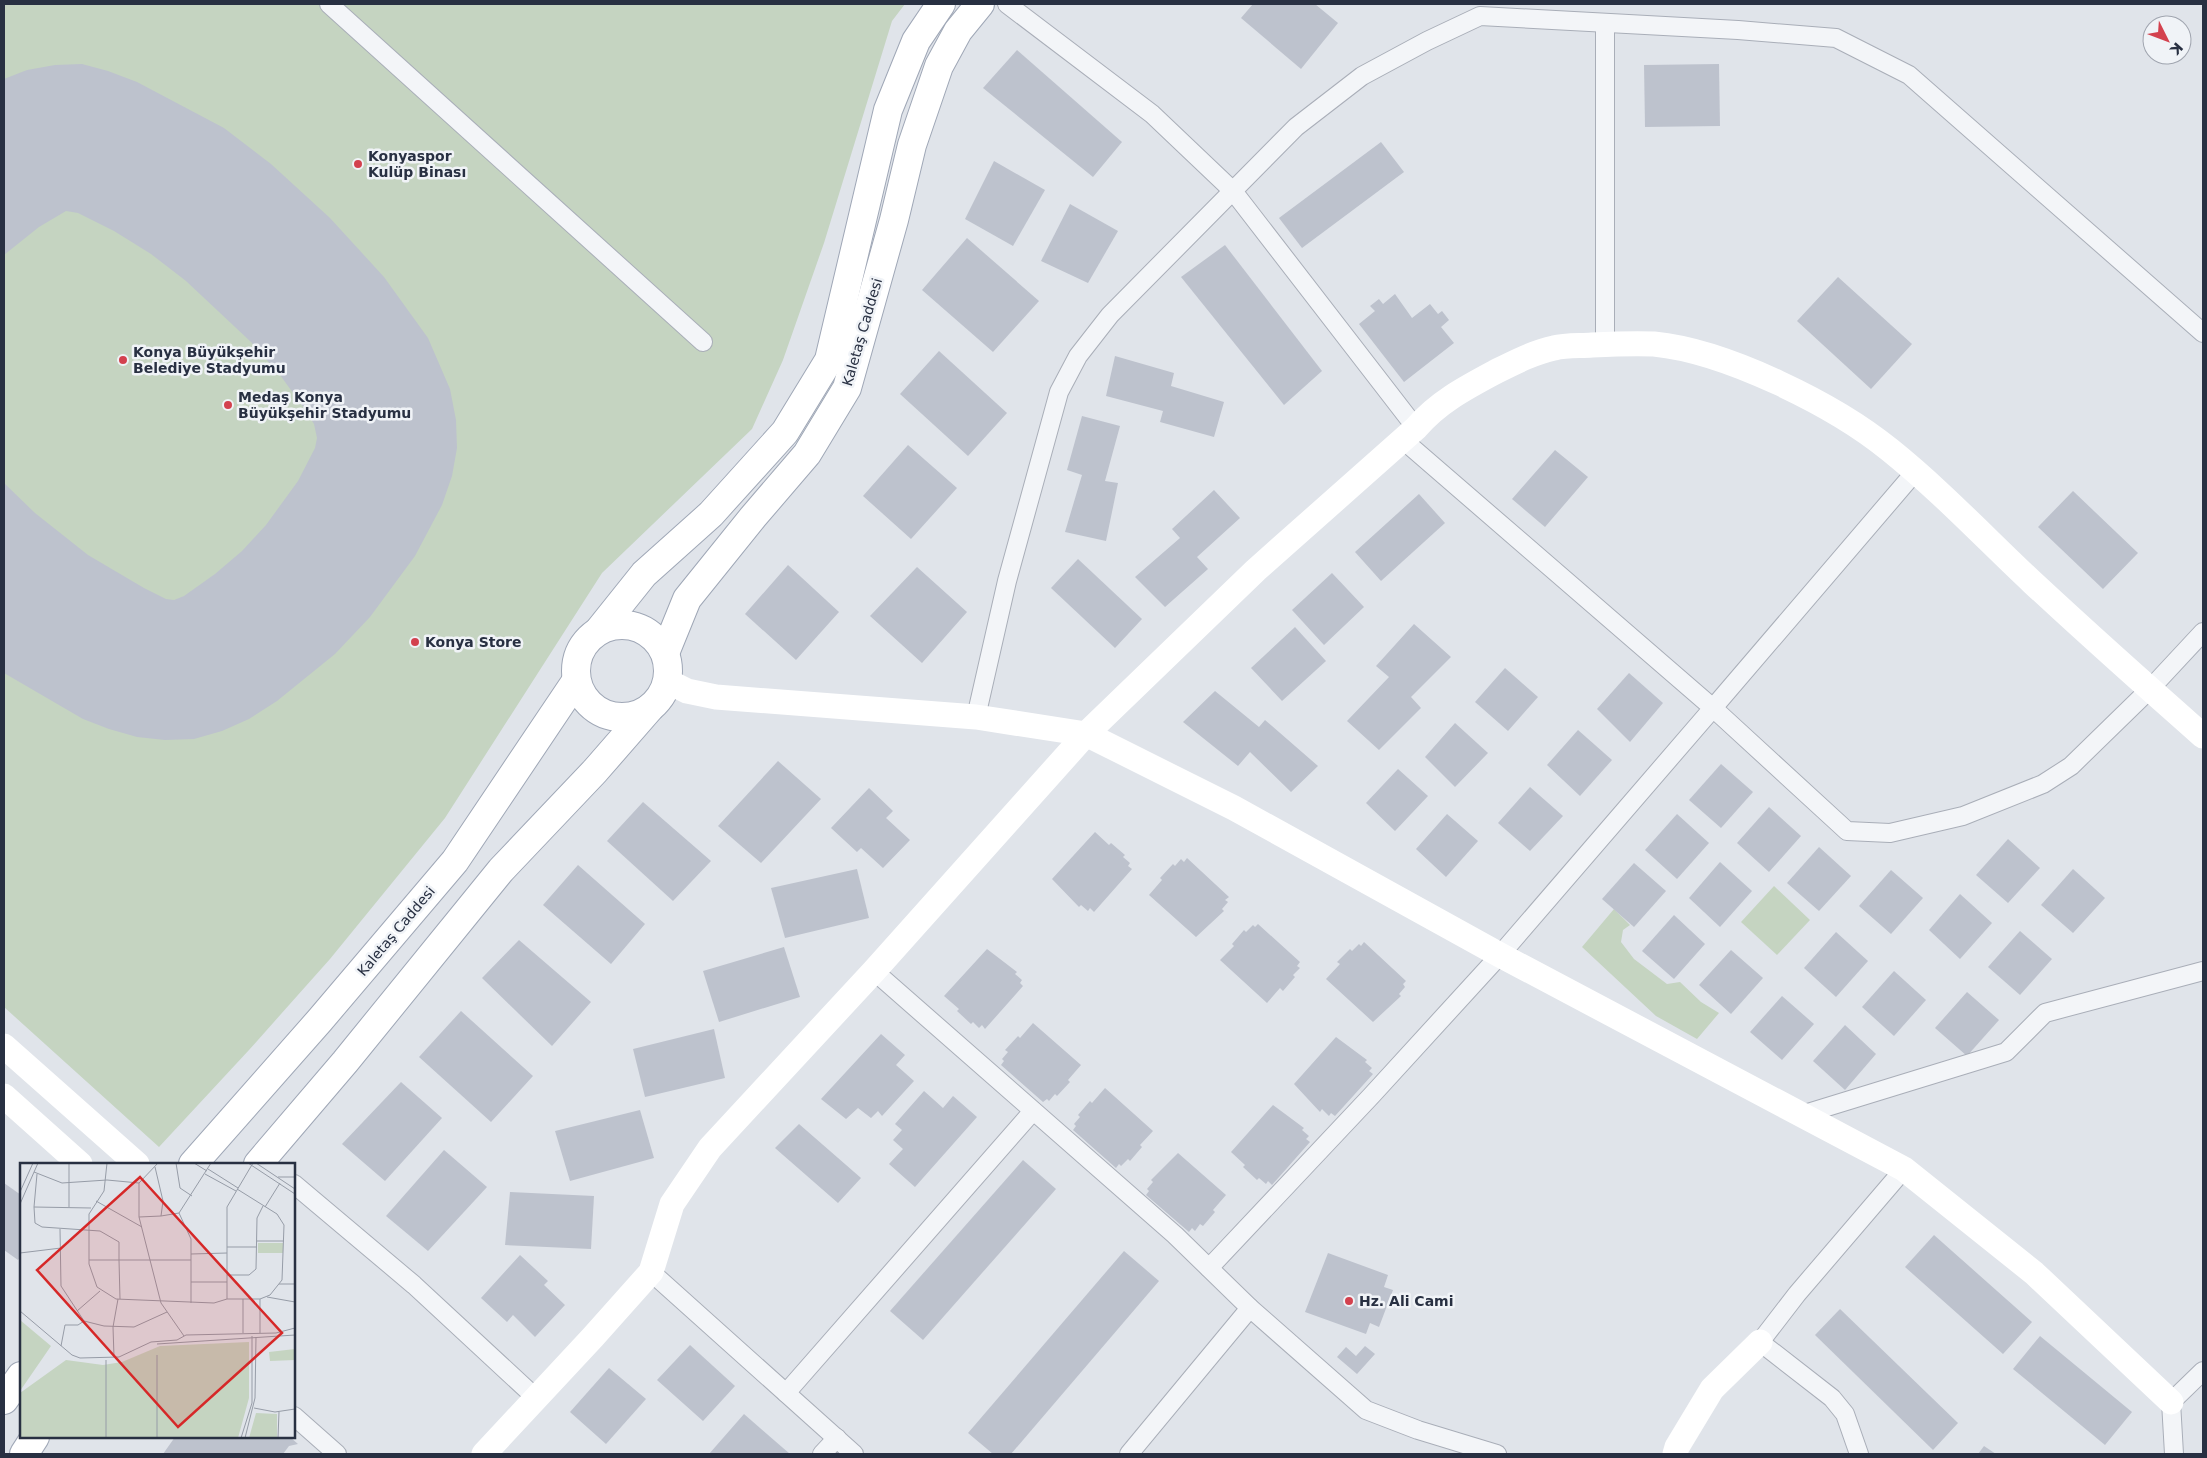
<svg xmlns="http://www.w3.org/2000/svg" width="2207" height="1458" viewBox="0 0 2207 1458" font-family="'DejaVu Sans',sans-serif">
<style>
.green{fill:#c5d4c1}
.building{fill:#bdc2cd}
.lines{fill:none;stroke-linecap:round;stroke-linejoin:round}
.street-casing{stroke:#a9aeb8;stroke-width:20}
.primary-casing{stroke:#9fa7b6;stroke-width:30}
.street{stroke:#f3f5f8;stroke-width:18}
.secondary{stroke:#fff;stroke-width:25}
.primary{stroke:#fff;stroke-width:28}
.poi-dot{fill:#d3414e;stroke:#f0f3f7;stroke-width:2}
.labels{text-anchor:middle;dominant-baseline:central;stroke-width:5;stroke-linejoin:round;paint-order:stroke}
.poi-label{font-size:14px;font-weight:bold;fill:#283042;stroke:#f0f3f7;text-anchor:start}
.street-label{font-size:14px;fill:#283042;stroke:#f0f3f7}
.inset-road{fill:none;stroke:#969ca7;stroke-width:1}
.view{fill:#d62828;fill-opacity:0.15;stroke:#d62828;stroke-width:2.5}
.inset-edge{fill:none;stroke:#283042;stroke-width:2.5}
</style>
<rect width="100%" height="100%" fill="#e0e4ea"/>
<g class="green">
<polygon points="4,4 905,4 892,21 824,243 783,360 752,429 602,573 445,818 330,959 249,1050 159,1147 4,1007"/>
<polygon points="1774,886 1810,920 1777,955 1741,922"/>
<polygon points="1614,909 1630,925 1623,930 1621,942 1634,959 1667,984 1680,982 1701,1002 1719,1013 1697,1039 1656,1016 1582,947"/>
</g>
<g class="building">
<polygon points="1253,4 1315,4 1338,23 1301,69 1241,18"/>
<polygon points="1017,50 1122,142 1093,177 983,88"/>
<polygon points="82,64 108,71 137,82 224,128 271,164 330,218 384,277 428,338 450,389 456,420 457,448 452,476 442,505 415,556 370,617 335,654 277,701 249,719 222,731 194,739 165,740 137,737 109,729 83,719 4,673 4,483 35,513 88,555 144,588 166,599 174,600 184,596 215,574 242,551 266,525 298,481 315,448 317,438 314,424 304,408 280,375 251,342 186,281 151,254 114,231 78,213 66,211 39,227 4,255 4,79 27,70 55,65"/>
<polygon points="1719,64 1720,126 1645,127 1644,65"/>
<polygon points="1381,142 1404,172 1302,248 1279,218"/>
<polygon points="994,161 1045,190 1013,246 965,219"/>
<polygon points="1070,204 1118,231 1088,283 1041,261"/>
<polygon points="967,238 1039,301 993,352 922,290"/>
<polygon points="1225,245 1322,371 1284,405 1181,277"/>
<polygon points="1838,277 1912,344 1871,389 1797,321"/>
<polygon points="1395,294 1412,318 1430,304 1438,314 1442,311 1449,320 1441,327 1454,343 1404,382 1359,324 1375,311 1370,306 1379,299 1383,304"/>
<polygon points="939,351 1007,413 968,456 900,394"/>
<polygon points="1115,356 1174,373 1171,386 1224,402 1214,437 1160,422 1163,411 1106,396"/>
<polygon points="1082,416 1120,426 1105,481 1118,483 1106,541 1065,532 1082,475 1067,470"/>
<polygon points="908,445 957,488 911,539 863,496"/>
<polygon points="1555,450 1588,477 1545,527 1512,499"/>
<polygon points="1214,490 1240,518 1197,557 1208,569 1165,607 1135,577 1180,538 1172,529"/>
<polygon points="2073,491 2138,553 2103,589 2038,527"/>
<polygon points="1419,494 1445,523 1381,581 1355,552"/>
<polygon points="1078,559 1142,619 1115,648 1051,588"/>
<polygon points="788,565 839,612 796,660 745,614"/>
<polygon points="917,567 967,612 922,663 870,616"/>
<polygon points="1332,573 1364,607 1324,645 1292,610"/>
<polygon points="1414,624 1451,657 1411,697 1421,708 1379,750 1347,721 1389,677 1376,666"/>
<polygon points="1295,627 1326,661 1282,701 1251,668"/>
<polygon points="1505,668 1538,697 1508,731 1475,702"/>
<polygon points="1629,673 1663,703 1630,742 1597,709"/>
<polygon points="1215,691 1259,727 1265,720 1318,766 1291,792 1250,752 1238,766 1183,722"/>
<polygon points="1455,723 1488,753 1455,787 1425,757"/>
<polygon points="1578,730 1612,760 1580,796 1547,765"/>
<polygon points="778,761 821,799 761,863 718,826"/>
<polygon points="1721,764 1753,792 1721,828 1689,800"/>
<polygon points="1398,769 1428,796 1395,831 1366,803"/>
<polygon points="1530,787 1563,816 1530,851 1498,823"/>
<polygon points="869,788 893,811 886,818 910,840 883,868 861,848 857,852 831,828"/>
<polygon points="643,802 711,861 673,901 607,841"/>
<polygon points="1769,807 1801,836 1769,872 1737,843"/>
<polygon points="1447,814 1478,841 1446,877 1416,849"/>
<polygon points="1677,814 1709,843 1677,879 1645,850"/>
<polygon points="1095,832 1109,845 1111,843 1125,855 1123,857 1130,863 1128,866 1132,869 1094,912 1090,908 1088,911 1081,905 1079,907 1052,879"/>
<polygon points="2008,839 2040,868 2008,903 1976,875"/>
<polygon points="1819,847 1851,876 1819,911 1787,883"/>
<polygon points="1187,858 1229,897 1225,900 1228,902 1222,909 1224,911 1196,937 1149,895 1162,880 1160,878 1173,864 1175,866 1181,859 1184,862"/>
<polygon points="1720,862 1752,891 1720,927 1689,898"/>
<polygon points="1634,863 1666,891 1634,927 1602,899"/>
<polygon points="578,865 645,924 611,964 543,905"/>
<polygon points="857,869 869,918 785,938 771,888"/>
<polygon points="2073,869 2105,898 2073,933 2041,905"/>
<polygon points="1891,870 1923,898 1891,934 1859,906"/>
<polygon points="1960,894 1992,923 1960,959 1929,930"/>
<polygon points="1674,915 1705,944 1674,979 1642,951"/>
<polygon points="1258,924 1300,962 1297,966 1300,968 1293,975 1295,977 1283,991 1280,988 1267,1003 1220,960 1234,946 1232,944 1244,930 1246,932 1253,925 1255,927"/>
<polygon points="2020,931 2052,959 2020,995 1988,967"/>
<polygon points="1836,932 1868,961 1836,997 1804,968"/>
<polygon points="519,940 591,1002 552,1046 482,978"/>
<polygon points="1364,942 1406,981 1403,984 1405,987 1399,994 1401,996 1373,1022 1326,979 1340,964 1337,962 1350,949 1352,951 1359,944 1361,946"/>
<polygon points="784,947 800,997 719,1022 703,971"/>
<polygon points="987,949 1017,972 1015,974 1022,980 1020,983 1023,986 985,1029 982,1025 979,1028 973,1022 971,1024 957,1011 959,1009 944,996"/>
<polygon points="1731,950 1763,978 1731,1014 1699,985"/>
<polygon points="1894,971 1926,1000 1894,1036 1862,1007"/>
<polygon points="1967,992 1999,1020 1967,1056 1935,1028"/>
<polygon points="1782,996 1814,1024 1782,1060 1750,1032"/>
<polygon points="461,1011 533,1076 491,1122 419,1057"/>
<polygon points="1033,1023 1081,1065 1068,1080 1070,1082 1057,1096 1055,1094 1049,1101 1047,1099 1043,1102 1001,1065 1004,1061 1002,1059 1008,1052 1005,1050 1018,1036 1020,1038"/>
<polygon points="1845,1025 1876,1054 1845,1090 1813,1061"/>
<polygon points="714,1029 725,1078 645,1097 633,1049"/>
<polygon points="881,1034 905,1055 896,1065 914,1081 882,1116 878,1111 871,1118 858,1108 846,1119 821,1099"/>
<polygon points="1336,1037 1367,1060 1365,1062 1372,1068 1369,1071 1373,1074 1335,1116 1331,1113 1329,1116 1322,1109 1320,1112 1294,1084"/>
<polygon points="401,1082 442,1118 385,1181 342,1144"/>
<polygon points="1105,1088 1153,1131 1140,1145 1142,1147 1130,1161 1128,1159 1121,1166 1119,1164 1116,1168 1073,1130 1076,1126 1074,1124 1080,1117 1078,1115 1090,1101 1092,1103"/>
<polygon points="924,1091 943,1108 953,1096 977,1117 915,1187 889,1164 903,1149 893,1140 902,1130 895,1124"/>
<polygon points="1273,1105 1304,1128 1302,1130 1309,1136 1306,1139 1310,1142 1272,1185 1268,1181 1266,1184 1259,1178 1257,1180 1243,1167 1245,1165 1231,1152"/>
<polygon points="640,1110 654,1158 570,1181 555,1131"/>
<polygon points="799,1124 861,1178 838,1203 775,1148"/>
<polygon points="444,1150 487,1187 428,1251 386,1216"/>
<polygon points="1178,1153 1226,1195 1213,1210 1215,1212 1203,1226 1200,1224 1195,1231 1192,1228 1189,1232 1146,1195 1149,1191 1147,1189 1153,1182 1151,1180"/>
<polygon points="1023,1160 1056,1189 923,1340 890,1311"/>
<polygon points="4,1183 21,1195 21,1256 18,1260 4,1250"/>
<polygon points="510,1192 594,1196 591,1249 505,1245"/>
<polygon points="1934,1235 2032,1322 2003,1354 1905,1267"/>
<polygon points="1124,1251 1159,1281 1011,1454 993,1454 968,1433"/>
<polygon points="1328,1253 1388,1275 1384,1287 1393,1290 1379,1327 1370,1323 1366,1334 1305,1312"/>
<polygon points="520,1255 548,1281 544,1285 565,1305 535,1337 513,1315 507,1322 481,1298"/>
<polygon points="1840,1309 1958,1423 1933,1450 1815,1335"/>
<polygon points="2040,1336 2132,1412 2105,1445 2013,1369"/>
<polygon points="690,1345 735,1386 703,1421 657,1380"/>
<polygon points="1365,1346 1375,1354 1357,1374 1337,1357 1346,1347 1356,1356"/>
<polygon points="609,1368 646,1399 606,1444 570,1412"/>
<polygon points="744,1414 790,1454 709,1454"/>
<polygon points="175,1437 290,1437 298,1444 289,1446 283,1454 163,1454"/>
<polygon points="1984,1446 1996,1454 1978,1454"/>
</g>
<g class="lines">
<g class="street-casing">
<g id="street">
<polyline points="329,4 703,342"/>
<polyline points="1007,4 1152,114 1233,191 1416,428"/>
<polyline points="1605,23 1605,344"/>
<polyline points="1915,472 1713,708 1847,831 1890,833 1963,816 2043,784 2071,766 2150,689 2203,632"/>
<polyline points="976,717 1007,581 1059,392 1078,356 1110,315 1296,127 1362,76 1427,41 1480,16 1738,30 1836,38 1909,75 2203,333"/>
<polyline points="874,971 1175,1235 1250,1308 1366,1410 1418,1430 1497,1454"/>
<polyline points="1801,1115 2006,1052 2045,1013 2203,971"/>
<polyline points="294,1184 414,1285 536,1398"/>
<polyline points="1209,1268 1372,1095 1500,955 1713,708 1402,439"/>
<polyline points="651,1272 854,1454"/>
<polyline points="786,1393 1033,1111"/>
<polyline points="294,1416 337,1454"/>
<polyline points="822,1454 837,1438"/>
<polyline points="1129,1454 1250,1308"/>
<polyline points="1859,1454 1845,1414 1832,1398 1760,1342 1797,1294 1904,1169"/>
<polyline points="2174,1454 2171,1402 2203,1371"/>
</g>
</g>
<g class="primary-casing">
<g id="primary">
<circle cx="622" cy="671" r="46"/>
<polyline points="600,629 644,574 711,514 785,432 829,360 888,110 916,41 941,4"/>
<polyline points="665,653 687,599 753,517 807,454 847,388 894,220 912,145 939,66 958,31 980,4"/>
<polyline points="193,1164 320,1020 455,861 576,681"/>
<polyline points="258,1164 345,1062 501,870 595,771 649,709"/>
<polyline points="4,1400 21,1376"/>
<polyline points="24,1454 35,1437"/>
</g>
</g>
<use href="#street" class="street"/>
<g class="secondary">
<polyline points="667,681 687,691 716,697 976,717 1086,734 1234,808 1500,955 1904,1169 2034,1273 2171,1402"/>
<polyline points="4,1046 137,1164"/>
<polyline points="4,1096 80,1164"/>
<path d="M484,1454L593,1337L651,1272L672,1204L710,1148L874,971L1086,734L1256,570L1416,428C1438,402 1467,387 1497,371C1515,362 1535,352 1554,348C1566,345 1580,346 1592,345C1612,344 1634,343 1654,344C1726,351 1835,405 1890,450C1941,491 1986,539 2033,583C2089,635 2146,686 2203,736"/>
<polyline points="1675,1454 1677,1447 1712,1389 1760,1342"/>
</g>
<use href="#primary" class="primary"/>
</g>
<g class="poi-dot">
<circle cx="358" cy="164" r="5"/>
<circle cx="123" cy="360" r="5"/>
<circle cx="228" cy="405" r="5"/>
<circle cx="415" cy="642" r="5"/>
<circle cx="1349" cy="1301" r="5"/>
</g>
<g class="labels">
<g class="poi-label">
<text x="368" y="156">Konyaspor<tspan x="368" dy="16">Kulüp Binası</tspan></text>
<text x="133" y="352">Konya Büyükşehir<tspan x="133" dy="16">Belediye Stadyumu</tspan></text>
<text x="238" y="397">Medaş Konya<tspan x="238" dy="16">Büyükşehir Stadyumu</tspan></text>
<text x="425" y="642">Konya Store</text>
<text x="1359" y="1301">Hz. Ali Cami</text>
</g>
<g class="street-label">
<text transform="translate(862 332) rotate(-74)">Kaletaş Caddesi</text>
<text transform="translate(396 931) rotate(-50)">Kaletaş Caddesi</text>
</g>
</g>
<g transform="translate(20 1163)">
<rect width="275" height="275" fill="#e0e4ea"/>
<path d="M238,80H263V90H238ZM0,157L31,183L0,228ZM229,179V235L218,275H0V230L46,197L83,202L102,199L140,183ZM275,186V197L250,198L249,189ZM236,250L257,251V275H229Z" fill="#c5d4c1"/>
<path class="inset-road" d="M49,0V44M87,0L84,28L69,51V101L77,124L96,136L194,140L207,136H240L250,132L262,117L264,62L257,51L217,26M138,0L119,20V54L141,140L164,173M156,0L160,25L172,33M174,0L187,8M228,0L275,31M236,0L275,26M188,6L218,25M14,9L42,20L87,17L119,20M185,11L216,28M258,14H275M0,29L13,0M76,38L122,64M0,41L18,0M14,44L17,11M245,44L260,20M141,53L159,50M119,54L141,53L143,38L135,4M40,66L41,123L64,158L84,163L114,164L147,149M237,78H264M207,84H237M0,90L41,85M171,91L207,90M69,97H99V79L80,68L22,64L15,60L14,44L71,45M207,112H229L236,106L237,55L243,43M171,119H207M259,121H275M247,134L275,139M100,136L99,97H171M207,136V44L233,0M223,136V170M240,136V170M171,140V76L159,50L191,0M0,148L52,192L60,195L99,194L131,179L157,177L166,172L256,170L275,165M57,148L80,128M137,181L275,172M41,183L45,162H58L64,158M94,194L93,164L98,136M86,197V275M234,245L255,249L275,246M137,275V192M221,275L232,240V173M225,275L235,235L236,174M258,275L259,249"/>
<path class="view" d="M120,14L262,170L158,264L17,107Z"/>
<rect width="275" height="275" class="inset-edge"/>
</g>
<rect width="2207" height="1458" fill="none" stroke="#283042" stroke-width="10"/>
<g transform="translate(2167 40) rotate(132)"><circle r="24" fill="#f0f3f7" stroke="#a0a5af"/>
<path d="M0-4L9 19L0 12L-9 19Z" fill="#d3414e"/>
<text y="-8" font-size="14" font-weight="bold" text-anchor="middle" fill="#283042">K</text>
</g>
</svg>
